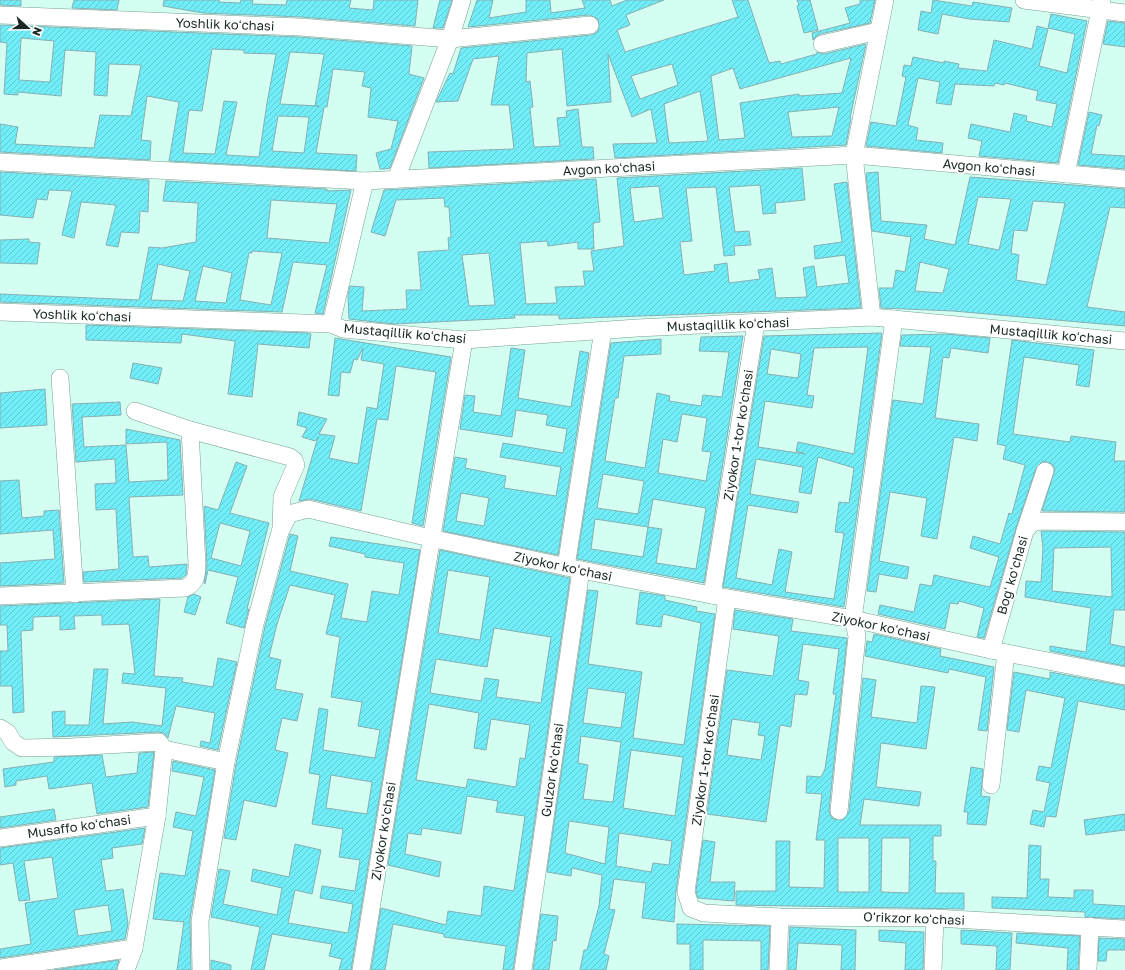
<svg xmlns="http://www.w3.org/2000/svg" width="1125" height="970" viewBox="0 0 1125 970" font-family="'Golos Text',sans-serif">
<style>
.building{fill:url(#building-hatch);stroke:#85b0b3;fill-rule:evenodd}
.lines{fill:none;stroke-linecap:round;stroke-linejoin:round}
.minor-casing{stroke:#79a094;stroke-width:18}
.minor{stroke:#fff;stroke-width:17}
.labels{text-anchor:middle;dominant-baseline:central;stroke-width:4;stroke-linejoin:round;paint-order:stroke}
.street-label{font-size:13px;fill:#1a2925;stroke:#fff}
</style>
<defs>
<pattern id="building-hatch" width="6" height="6" patternUnits="userSpaceOnUse"><rect width="6" height="6" fill="#70edf7"/><path d="M-1 1l2-2M0 6l6-6M5 7l2-2" fill="none" stroke="#60cbd4"/></pattern>
</defs>
<rect width="100%" height="100%" fill="#d5fef2"/>
<g class="building">
<polygon points="0,0 21,0 21,6 0,5"/>
<polygon points="74,0 119,0 117,10 72,8"/>
<polygon points="164,0 219,0 219,2 240,3 241,0 253,0 252,4 286,5 287,0 351,0 349,8 373,10 374,0 418,0 415,26 301,17 203,13 163,6"/>
<polygon points="440,0 452,0 443,28 433,28"/>
<path d="M477,0H493L489,18L526,12V0H550L551,13L585,8L582,0H610L612,6L627,0H664L626,15L630,25L617,30L625,52L738,17L732,0H748L769,63L780,61L781,64L817,54V52L824,54L866,44L850,118H851L846,145L615,158L613,144L657,143L651,109L632,117L608,54L611,102L567,106L562,49L527,53L526,82L530,81L533,107L530,108L534,147L560,146L557,118L567,117L566,111L578,109L582,147H593L594,159L429,168L428,152L514,149L509,105H491L499,56L473,59L458,101L436,102L450,73L453,74L461,48L591,35L596,33L599,29L598,19L589,15L468,27ZM851,58L842,93L799,96V94L740,103L745,138L719,140L711,76L733,68L740,89ZM672,64L678,85L640,99L631,76ZM700,91L708,141L669,143L664,104ZM839,107L832,136L792,137L788,112Z"/>
<polygon points="797,0 810,0 818,30 804,33 797,6 799,5"/>
<polygon points="860,0 875,0 870,23 820,34 813,40 812,33 850,23 845,8 860,4"/>
<polygon points="933,0 972,6 973,2 1012,8 1009,22 969,19 942,14 938,34 918,30 921,11 931,13"/>
<polygon points="1051,14 1087,21 1058,163 979,156 982,141 968,138 971,124 1010,132 1014,113 1027,116 1026,121 1052,127 1057,104 1036,100 1038,91 1005,83 1004,85 995,83 994,86 955,84 951,105 936,103 940,82 918,78 908,125 918,128 916,140 943,143 942,153 866,146 871,122 896,126 906,77 902,76 904,65 911,66 913,57 944,63 944,61 959,64 958,68 987,71 994,40 1032,49 1037,26 1048,29 1039,66 1067,73 1075,34 1048,28"/>
<polygon points="1108,21 1125,23 1125,47 1103,44"/>
<path d="M0,25L299,37L412,46L409,74L424,78L390,168L385,169H380L376,153L391,149L398,121L368,117L371,88L362,86L365,72L333,69L327,107H324L316,153L357,155L356,171L169,161L179,102L147,96L141,140L151,141L150,160L0,152V124L18,127L15,144L94,148L100,115L131,116L141,65L109,64L107,96L94,95L96,52L65,50L61,96L18,92V95L4,94L7,43L0,42ZM21,38L54,41L50,82L19,80ZM212,49L244,50V53L276,54L267,103L259,157L226,155L237,102L224,101L215,154L183,153L189,110L202,111ZM290,52L324,54L315,106H319L280,104ZM278,116L309,117L304,153L272,151Z"/>
<polygon points="1089,112 1102,115 1099,126 1097,125 1091,154 1125,156 1125,169 1078,165"/>
<path d="M802,168L805,200L775,203L776,213L763,214L760,185L729,187L735,232L749,231L751,245L734,246L735,255L724,256L716,187L686,188L692,241L680,242L684,275L715,271L714,265L727,263L729,283L760,279L758,270L772,268L776,298L807,297L803,268L814,266L817,287L849,283L845,255L815,259L814,246L842,242L834,184L847,182L861,308L559,319V315H514L515,318L394,324L349,319L348,296L350,286L364,287L362,311L407,309L406,290H421L418,252L449,250L448,238L451,237L449,207H445L444,198L396,200L385,236L371,232L384,190L596,179L600,222L593,223L594,249H578V242L548,246L547,241L520,243L526,304L557,303L555,287L585,286L583,271H594L591,251L624,246L617,178ZM659,186L663,218L634,222L630,188ZM489,253L495,305L469,306L462,255Z"/>
<polygon points="0,172 149,180 148,212 140,211 139,233 121,232 118,247 106,245 116,205 81,202 74,238 62,235 72,191 49,190 47,200 37,199 33,218 0,215"/>
<path d="M878,172L881,221L927,225L924,239L955,245L970,177L1125,189V208L1110,207L1087,307L1125,312V326L953,311L881,308L879,288H893L896,270L905,272L911,237L872,231L866,173ZM978,197L1011,199L999,250L968,244ZM1033,201L1065,203L1046,285L1016,280L1019,255L1011,253L1014,230L1027,231ZM920,262L949,269L943,293L915,291Z"/>
<path d="M166,181L327,189V191L351,190L323,314L315,313L327,265L293,262L282,312L0,302V294L139,300L149,247L162,248L196,242L198,203L163,201ZM271,200L337,204L329,243L267,238ZM252,251L282,253L271,305L240,300L249,253H252ZM158,264L190,271L183,301L151,300ZM203,266L232,273L226,303L195,301Z"/>
<polygon points="29,239 29,242 40,243 37,264 0,263 0,240"/>
<polygon points="86,325 308,333 311,334 309,348 258,344 252,397 228,394 235,341 182,334 181,343 86,340"/>
<path d="M882,333L844,607L723,587L764,336ZM868,347L854,454L798,442L796,451L805,454L758,447L765,401L812,408L814,396L807,395L814,348ZM771,349L801,354L798,378L767,374ZM818,457L854,468L849,503L839,502L835,532L844,533L834,599L785,592L792,552L779,549L772,585L736,578L748,505L797,513L799,502L750,494L756,459L803,467L799,492L811,494Z"/>
<polygon points="946,334 990,338 988,353 951,348 949,358 943,357 935,418 979,424 977,441 954,437 937,539 921,536 927,498 890,492 879,561 909,567 907,579 879,574 876,592 867,591 893,400 923,404 931,347 900,346 902,335"/>
<path d="M743,336L704,583L577,559L611,343L661,339V354L624,356L618,398H615L605,461L645,468L657,393L670,396L669,401L701,406L703,395L722,397L729,352L699,351L701,337ZM682,414L707,418L702,451L711,452L706,481L658,473L663,439L677,442ZM603,474L644,481L638,514L597,508ZM653,499L706,508L696,569L656,563L662,529L648,527ZM595,519L648,527L643,557L591,549Z"/>
<polygon points="335,338 451,357 423,526 412,523 436,372 396,366 388,420 377,419 361,511 310,499 299,501 318,437 315,441 302,437 307,428 297,425 299,412 327,419 319,434 335,436 329,458 358,464 367,407 377,409 384,364 361,360 363,348 357,360 354,359 350,373 341,372 339,396 328,395"/>
<polygon points="1012,340 1094,350 1089,387 1076,385 1079,365 1024,357 1013,434 1070,442 1071,436 1116,442 1114,461 1125,461 1125,512 1042,511 1055,469 1052,464 1043,461 1036,468 1016,528 984,638 977,637 984,608 959,601 958,604 950,603 945,629 878,614 880,605 914,612 920,584 932,586 934,575 990,587 999,557 970,548 973,536 1000,544 1009,513 1012,514 1025,465 1003,459 1006,446 997,444"/>
<path d="M511,348L525,350L518,398L571,407L580,351L589,353L558,555L443,531L455,457L467,459L465,468L506,476L504,488L556,496L561,467L500,457L503,443L563,453L567,429L546,425L548,415L516,410L512,437L460,429L465,395L475,396L473,412L501,416ZM461,493L489,498L484,526L456,521Z"/>
<polygon points="133,363 162,368 158,384 130,378"/>
<polygon points="45,389 47,425 0,428 0,393"/>
<polygon points="120,402 121,415 82,417 84,447 126,445 129,482 168,480 167,442 126,444 126,429 180,440 183,495 129,497 133,557 148,556 149,567 187,564 186,575 182,578 84,582 83,572 119,569 116,509 96,510 95,484 116,483 115,459 76,462 72,404"/>
<path d="M236,462L247,466L230,513L269,523L247,609H249L244,628L226,623L238,577L208,570L205,584L204,582L207,564L204,506L218,510ZM220,523L250,531L241,566L211,558Z"/>
<polygon points="19,480 22,518 44,516 44,511 59,510 64,583 0,586 0,563 55,559 53,530 0,534 0,481"/>
<path d="M1041,531L1125,532V610H1114L1110,644L1125,647V666L1050,651V646L1086,652L1091,608L1025,597L1026,581L1041,582L1043,548ZM1111,547L1112,597L1052,591L1054,548Z"/>
<path d="M290,534L298,536L290,571L348,584L341,618L367,622L372,591L399,595L404,563L365,557V554L329,546L331,537L420,550L351,970H339L342,959L329,956L332,944L272,934L264,970H251L260,927L211,917L219,869L230,871L223,904L277,915L282,888L251,881L253,869L289,877L295,844L321,850L312,894L295,890L288,923L348,933L353,904L320,898L322,886L355,891L360,860L339,857L343,829L312,824L320,775L309,773L319,708L328,710L323,750L375,758L380,730L358,726L362,702L331,697L340,637L326,634L335,595L290,585L277,624L269,657L281,660L275,689L303,694L297,721L282,718L275,750L288,753L276,807L244,800L236,840L224,838L236,764L265,626ZM331,775L372,782L367,814L326,808Z"/>
<path d="M440,550L570,578L513,970H503L506,946L444,937V934L393,924L385,970H371L381,908L446,925L448,911L481,916L484,886L514,891L525,816L496,812L498,801L467,796L461,834L422,828L421,835L408,833L405,854L441,862L439,877L388,865ZM448,570L490,577L480,640L438,633ZM494,628L551,637L541,703L496,697L499,680L485,678L481,701L430,693L436,659L487,667ZM429,704L479,713L474,748L486,750L491,719L530,725L525,759L520,758L516,787L468,779L466,788L416,780Z"/>
<path d="M588,590L598,591L588,664L642,672L633,738L684,745L701,623L663,614L661,627L636,624L640,592L665,596V600L697,607L696,611L715,614L676,891L674,922L642,918L646,883L614,879L609,909L615,910L604,954L609,956L606,970H580L584,950H587L599,906L602,875L572,868L571,876L547,872ZM588,688L626,693L621,728L583,723ZM581,736L621,742L613,802L583,799L588,765L578,763ZM631,750L683,757L675,816L623,808ZM569,821L609,827L605,864L565,853ZM619,833L672,841L669,865L653,863L651,872L616,866Z"/>
<polygon points="194,594 201,597 195,615 184,612 188,597"/>
<polygon points="160,599 154,676 183,678 182,682 213,687 218,658 237,662 218,750 200,746 201,741 210,743 215,713 176,706 168,738 164,733 158,732 53,737 52,712 65,711 65,725 89,725 94,669 108,669 103,724 132,722 162,726 166,688 122,683 123,673 135,674 129,624 102,625 102,615 74,616 75,629 60,630 60,616 33,617 33,630 21,631 24,712 13,713 12,686 0,686 0,651 8,651 7,625 0,625 0,606"/>
<path d="M735,610L793,619L791,631L847,638L829,810L830,815L833,819L843,820L849,812L863,678L876,680L871,717L917,723L921,686L935,687L926,749L881,743L876,787L921,792L919,806L864,799L860,825H941V836H933V861H936L935,893H964V909L736,905V891H776V841H790L789,887L824,888L825,840H816L822,794L806,793L807,776L821,777L825,769L836,694H833L839,649L803,644L798,680L809,682L807,695L795,694L791,727L780,725L766,822L707,814L727,670L773,676L779,636L733,629ZM732,719L760,723L758,735L765,736L761,760L727,755ZM838,838H869V892H838ZM882,838H910L909,893L881,892Z"/>
<polygon points="874,634 941,649 940,656 994,667 987,731 978,730 986,677 949,669 948,673 865,656 867,641 872,642"/>
<polygon points="1014,672 1050,679 1050,672 1125,686 1125,710 1078,701 1056,817 1046,816 1044,827 1030,824 1033,810 1044,812 1050,783 1036,780 1039,766 1051,768 1065,698 1026,690 1019,732 1007,730"/>
<polygon points="154,752 148,807 97,814 92,783 49,789 47,776 16,781 16,785 5,787 3,769 54,762 54,757 102,755 106,777 137,773 139,753"/>
<polygon points="173,761 215,770 190,919 191,970 177,970 184,922 153,919 160,873 185,876 193,831 173,827 176,812 196,816 204,777 172,771"/>
<polygon points="971,767 983,769 981,796 990,797 986,825 967,824 968,812 964,812"/>
<polygon points="54,809 56,820 0,828 0,817"/>
<polygon points="1125,814 1125,830 1086,835 1084,820"/>
<path d="M145,828L142,844L112,848L113,858L101,860L106,891L123,889L128,924L125,939L0,958V949L31,944L25,903L58,898L52,857L24,861L30,900L19,901L13,863L0,865V848ZM108,905L112,931L78,936L74,910Z"/>
<polygon points="703,840 715,842 710,882 735,882 734,901 698,898 696,891"/>
<polygon points="1029,845 1041,846 1040,879 1049,879 1048,897 1074,898 1074,890 1093,890 1093,904 1125,906 1125,919 1085,917 1085,912 992,908 992,897 1027,898"/>
<polygon points="541,914 558,916 556,941 553,940 549,970 533,970"/>
<polygon points="677,924 770,926 768,970 761,970 761,941 703,940 703,970 690,970 690,944 677,944"/>
<polygon points="790,927 856,930 855,970 841,970 842,945 798,943 796,970 788,970"/>
<polygon points="879,930 924,932 923,970 905,970 906,943 879,941"/>
<polygon points="961,930 1012,933 1010,970 996,970 997,946 961,944"/>
<polygon points="1017,933 1080,936 1078,970 1067,970 1068,948 1016,943"/>
<polygon points="1099,938 1125,939 1125,950 1107,950 1106,961 1098,961"/>
<polygon points="119,960 116,970 54,970"/>
<polygon points="211,960 231,965 231,970 211,970"/>
</g>
<g class="lines">
<g class="minor-casing">
<g id="minor">
<polyline points="1024,0 1125,13"/>
<polyline points="0,15 300,27 450,39 590,25"/>
<polyline points="822,44 878,31"/>
<polyline points="0,162 365,181 854,155 1125,179"/>
<polyline points="1066,174 1102,0"/>
<polyline points="396,179 450,39 462,0"/>
<polyline points="0,312 331,324 343,329 464,340 637,328 872,317 1125,341"/>
<polyline points="872,317 854,155 885,0"/>
<polyline points="331,324 365,181"/>
<polyline points="60,378 75,594"/>
<polyline points="190,430 290,457 294,460 296,465 282,497 281,528"/>
<polyline points="1025,531 1045,471"/>
<polyline points="566,567 603,330"/>
<polyline points="712,595 756,323"/>
<path d="M0,596L185,588C196,583 197,576 197,564L190,430L135,411"/>
<polyline points="727,598 686,892 691,908 704,913 780,917 935,918 1125,929"/>
<polyline points="991,650 1025,531 1032,523 1040,521 1125,522"/>
<polyline points="0,728 8,733 13,742 22,748 71,747 159,742 164,749 157,816 134,948 126,970"/>
<polyline points="164,749 226,762"/>
<polyline points="991,785 1006,653"/>
<polyline points="839,811 857,636 853,619 894,319"/>
<polyline points="0,838 157,816"/>
<polyline points="0,968 134,948"/>
<polyline points="201,970 200,921 226,762 255,624 280,532 289,514 308,509 430,538 581,570 727,598 853,619 991,650 1125,676"/>
<polyline points="361,970 464,340"/>
<polyline points="523,970 581,570"/>
<polyline points="778,970 780,917"/>
<polyline points="933,970 935,918"/>
<polyline points="1088,970 1090,926"/>
</g>
</g>
<use href="#minor" class="minor"/>
</g>
<g class="labels">
<g class="street-label">
<text transform="translate(225 24) rotate(2)">Yoshlik koʻchasi</text>
<text transform="translate(989 167) rotate(5)">Avgon koʻchasi</text>
<text transform="translate(609 168) rotate(-3)">Avgon koʻchasi</text>
<text transform="translate(82 315) rotate(2)">Yoshlik koʻchasi</text>
<text transform="translate(728 324) rotate(-2)">Mustaqillik koʻchasi</text>
<text transform="translate(405 333) rotate(5)">Mustaqillik koʻchasi</text>
<text transform="translate(1051 334) rotate(5)">Mustaqillik koʻchasi</text>
<text transform="translate(738 435) rotate(-81)">Ziyokor 1-tor koʻchasi</text>
<text transform="translate(563 566) rotate(12)">Ziyokor koʻchasi</text>
<text transform="translate(1012 575) rotate(-74)">Bogʻ koʻchasi</text>
<text transform="translate(881 626) rotate(12)">Ziyokor koʻchasi</text>
<text transform="translate(705 760) rotate(-82)">Ziyokor 1-tor koʻchasi</text>
<text transform="translate(552 770) rotate(-82)">Gulzor koʻchasi</text>
<text transform="translate(79 826) rotate(-8)">Musaffo koʻchasi</text>
<text transform="translate(383 831) rotate(-81)">Ziyokor koʻchasi</text>
<text transform="translate(914 918) rotate(2)">O'rikzor koʻchasi</text>
</g>
</g>
<g transform="translate(28 28) rotate(111)" stroke="#ffffff" stroke-width="3" paint-order="stroke">
<path d="M0-3L7 15L0 10L-7 15Z" fill="#1a2925"/>
<text y="-6" font-size="11" font-weight="bold" text-anchor="middle" fill="#1a2925">N</text>
</g>
</svg>
